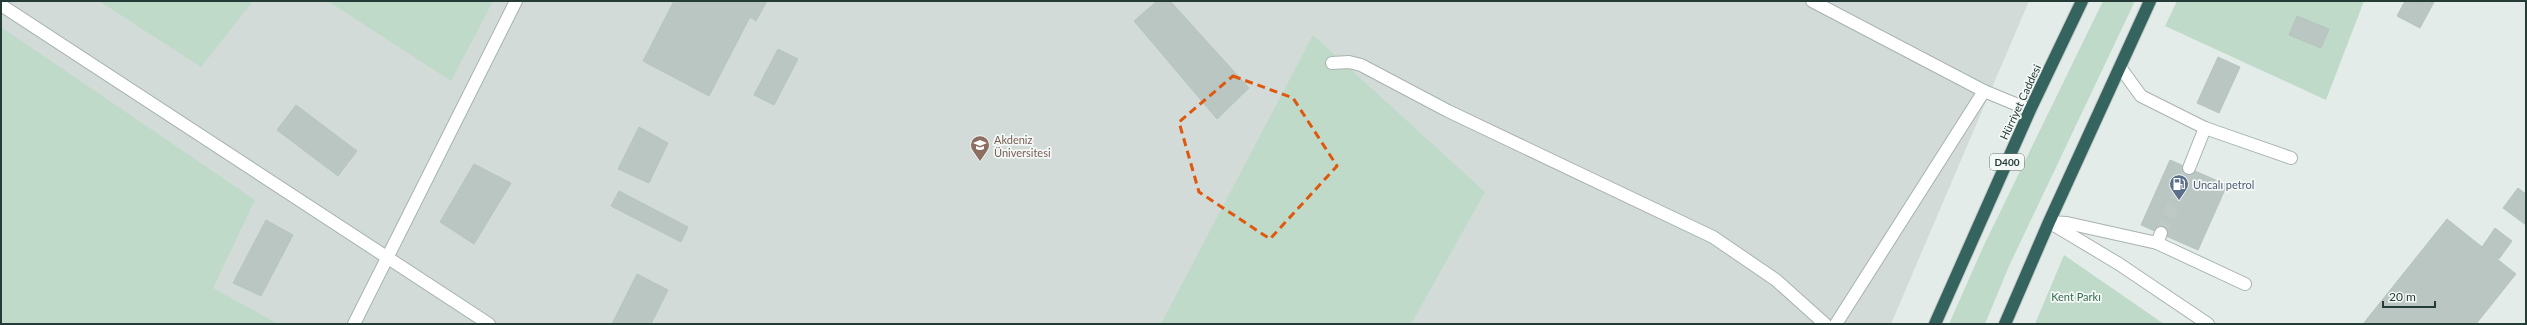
<svg xmlns="http://www.w3.org/2000/svg" width="2527" height="325" viewBox="0 0 2527 325" font-family="Lato,sans-serif">
<style>
.built{fill:#d2dbd8}
.green{fill:#bfdac9}
.building{fill:#b9c6c2;stroke:#b7c4c0}
.lines{fill:none;stroke-linecap:round;stroke-linejoin:round}
.minor-tunnel{stroke:#bec9c5;stroke-width:12;stroke-dasharray:12 6;stroke-linecap:butt}
.minor-casing{stroke:#a7b3b0;stroke-width:14}
.highway-casing{stroke:#c2c8c7;stroke-width:14}
.minor{stroke:#fff;stroke-width:12}
.highway{stroke:#35645f;stroke-width:12}
.marked{fill:none;stroke:#de580e;stroke-width:3;stroke-dasharray:8 5;stroke-linejoin:round}
.labels{text-anchor:middle;dominant-baseline:central;stroke-width:3.5;stroke-linejoin:round;paint-order:stroke}
.shield{fill:#f4f8f7;stroke:#637471;stroke-width:1}
.shield-label{font-size:10px;font-weight:bold;fill:#253b37}
.street-label{font-size:11px;fill:#253b37;stroke:#f4f8f7}
.education-label{font-size:11px;fill:#785e54;stroke:#f4f8f7;text-anchor:start}
.service-label{font-size:11px;fill:#4e5e75;stroke:#f4f8f7;text-anchor:start}
.park-label{font-size:11px;fill:#346d50;stroke:#f4f8f7}
</style>
<rect width="100%" height="100%" fill="#e4ece9"/>
<polygon class="built" points="1,1 2029,1 1891,324 1,324"/>
<g class="green">
<polygon points="99,1 253,1 201,67"/>
<polygon points="328,1 493,1 451,81"/>
<polygon points="2103,1 2135,1 2009,266 1985,324 1949,324 1984,245"/>
<polygon points="2177,1 2364,1 2326,100 2165,26"/>
<polygon points="1,27 255,200 213,288 278,324 1,324"/>
<polygon points="1313,35 1485,192 1411,324 1161,324"/>
<polygon points="2064,255 2164,324 2035,324"/>
</g>
<g class="building">
<polygon points="674,1 767,1 756,21 750,17 709,96 643,61"/>
<polygon points="1157,1 1170,1 1249,88 1217,119 1134,21"/>
<polygon points="2405,1 2434,2 2420,28 2397,16"/>
<polygon points="2297,16 2329,29 2321,48 2289,35"/>
<polygon points="778,49 798,59 774,105 754,95"/>
<polygon points="2218,57 2240,67 2219,113 2197,103"/>
<polygon points="296,105 357,151 338,176 277,130"/>
<polygon points="639,127 668,143 649,183 618,169"/>
<polygon points="2170,160 2227,185 2198,250 2141,225"/>
<polygon points="474,164 511,183 474,244 440,222"/>
<polygon points="2518,188 2526,194 2526,225 2503,208"/>
<polygon points="619,191 688,227 681,242 611,206"/>
<polygon points="2447,219 2516,274 2476,324 2363,324"/>
<polygon points="266,220 293,235 261,296 233,283"/>
<polygon points="2495,228 2512,241 2499,259 2482,247"/>
<polygon points="637,274 668,290 651,324 612,324"/>
</g>
<g class="lines">
<polyline class="minor-tunnel" points="2161,233 2189,168"/>
<g class="minor-casing">
<g id="minor">
<polyline points="1812,1 1984,91 2030,110"/>
<polyline points="1,5 489,324"/>
<polyline points="1332,63 1349,62 1361,65 1448,111 1713,237 1776,280 1825,324"/>
<polyline points="2120,67 2141,96 2205,128 2189,168"/>
<polyline points="2205,128 2291,158"/>
<polyline points="2049,222 2119,264 2208,324"/>
<polyline points="2050,222 2067,223 2157,243 2161,233"/>
<polyline points="2157,243 2245,284"/>
<polyline points="354,324 516,1"/>
<polyline points="1836,324 1984,91"/>
</g>
</g>
<g class="highway-casing">
<g id="highway">
<polyline points="1935,324 2030,110 2082,1"/>
<polyline points="2005,324 2049,222 2150,1"/>
</g>
</g>
<use href="#minor" class="minor"/>
<use href="#highway" class="highway"/>
</g>
<path class="marked" d="M1233,76L1293,98L1337,166L1270,239L1199,192L1179,122Z"/>
<defs>
<g id="university-pin" transform="scale(1)"><path d="M0 17L-7.5 6A9.5 9.5 0 1 1 7.5 6Z" fill="#8d6e63" stroke="#f4f8f7"/><path d="M0-5L7-2L0 1L-7-2ZM-4 1L0 2.5L4 1V4Q0 6-4 4Z" fill="#fff"/></g>
<g id="fuel-pin" transform="scale(1)"><path d="M0 17L-7.5 6A9.5 9.5 0 1 1 7.5 6Z" fill="#5c6f8a" stroke="#f4f8f7"/><path d="M-5.5-6h7V0h2V4h1.3V-2.5L3-4.5l.8-.8L6-3V5H2.5V1h-1V6h-7ZM-4.2-4.7v3.2H.2V-4.7Z" fill="#fff"/></g>
</defs>
<g fill-rule="evenodd">
<use href="#university-pin" x="980" y="145"/>
<use href="#fuel-pin" x="2179" y="184"/>
</g>
<g class="labels">
<rect class="shield" x="1990" y="154" width="34" height="16" rx="3"/>
<g class="shield-label">
<text x="2007" y="162">D400</text>
</g>
<g class="street-label">
<text transform="translate(2020 102) rotate(-65)">Hürriyet Caddesi</text>
</g>
<g class="education-label">
<text x="994" y="139">Akdeniz<tspan x="994" dy="13">Üniversitesi</tspan></text>
</g>
<g class="service-label">
<text x="2193" y="184">Uncalı petrol</text>
</g>
<g class="park-label">
<text x="2076" y="296">Kent Parkı</text>
</g>
</g>
<rect width="2527" height="325" fill="none" stroke="#253b37" stroke-width="4"/>
<path d="M2383 301v6h52v-6" fill="none" stroke="#253b37" stroke-width="2"/>
<text x="2389" y="301" font-size="12" fill="#253b37" stroke="#f4f8f7" stroke-width="3" paint-order="stroke">20 m</text>
</svg>
